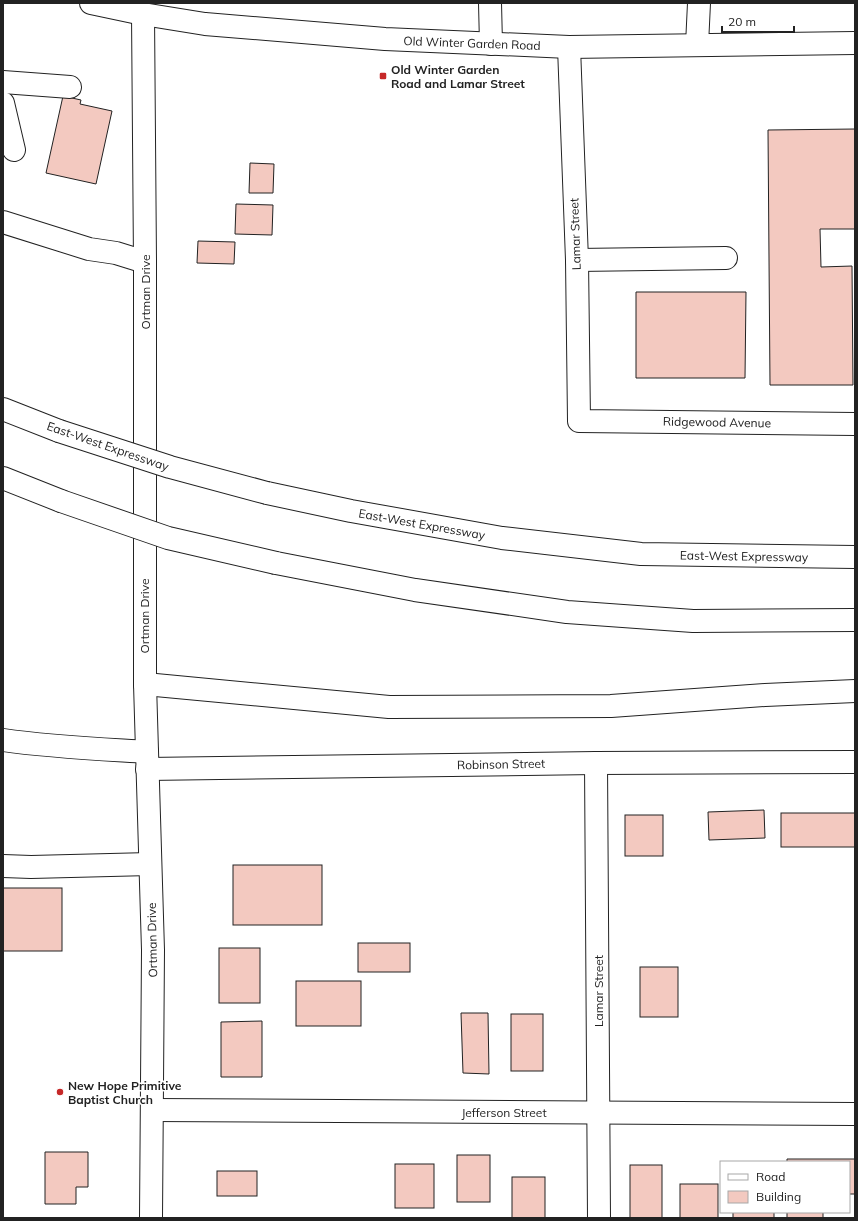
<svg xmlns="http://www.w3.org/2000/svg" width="858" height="1221" viewBox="0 0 858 1221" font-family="Mulish,sans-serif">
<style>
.building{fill:#f3c9c0;stroke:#222}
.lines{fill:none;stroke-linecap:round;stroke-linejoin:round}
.minor-casing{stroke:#222;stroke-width:24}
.major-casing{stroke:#222;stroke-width:24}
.highway-casing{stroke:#222;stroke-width:24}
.minor{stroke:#fff;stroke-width:22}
.major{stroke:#fff;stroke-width:22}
.highway{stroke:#fff;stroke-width:22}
.highway-bridge-casing{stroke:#222;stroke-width:24;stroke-linecap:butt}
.highway-bridge{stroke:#fff;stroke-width:22}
.poi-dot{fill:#c62828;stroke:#fff;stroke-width:1.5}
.labels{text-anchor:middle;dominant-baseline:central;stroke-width:3;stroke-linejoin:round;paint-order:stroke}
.street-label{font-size:12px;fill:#222;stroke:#fff}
.poi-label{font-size:12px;font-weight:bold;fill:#222;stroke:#fff;text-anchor:start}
</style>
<rect width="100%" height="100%" fill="#fff"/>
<g class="building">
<polygon points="63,96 81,100 80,104 112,111 96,184 46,173"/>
<polygon points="855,129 855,229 820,229 821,267 852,266 853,385 770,385 768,130"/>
<polygon points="250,163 274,164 273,193 249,193"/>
<polygon points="236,204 273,205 272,235 235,234"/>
<polygon points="198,241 235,242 234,264 197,263"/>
<polygon points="636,292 746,292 745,378 636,378"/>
<polygon points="764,810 765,838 709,840 708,812"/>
<rect x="781" y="813" width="74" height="34"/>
<rect x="625" y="815" width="38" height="41"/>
<rect x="233" y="865" width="89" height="60"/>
<rect x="3" y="888" width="59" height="63"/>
<rect x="358" y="943" width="52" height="29"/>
<rect x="219" y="948" width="41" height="55"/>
<rect x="640" y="967" width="38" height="50"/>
<rect x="296" y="981" width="65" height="45"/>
<polygon points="461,1013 488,1013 489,1074 463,1073"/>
<rect x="511" y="1014" width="32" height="57"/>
<polygon points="262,1021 262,1077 221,1077 221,1022"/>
<polygon points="45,1152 88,1152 88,1187 76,1187 76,1204 45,1204"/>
<rect x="457" y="1155" width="33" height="47"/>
<polygon points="787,1159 855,1159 855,1194 849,1194 849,1162 787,1162"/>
<rect x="395" y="1164" width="39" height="44"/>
<rect x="630" y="1165" width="32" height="53"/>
<rect x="217" y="1171" width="40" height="25"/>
<rect x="512" y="1177" width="33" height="41"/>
<rect x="680" y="1184" width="38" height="34"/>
<rect x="733" y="1212" width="41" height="6"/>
<rect x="787" y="1212" width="36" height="6"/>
</g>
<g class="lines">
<g class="minor-casing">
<g id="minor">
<polyline points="490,3 491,44"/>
<polyline points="697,45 699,3"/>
<polyline points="569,47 577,260 579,421 855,424"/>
<polyline points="3,82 70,87"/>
<polyline points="3,103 14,150"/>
<polyline points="3,222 89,249 116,253 145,262"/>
<polyline points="577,260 726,258"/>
<polyline points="145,684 153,950 151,1218"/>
<path d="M3,740C51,747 99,749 147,752"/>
<polyline points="596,763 599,1218"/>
<polyline points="147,769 596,763 855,762"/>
<polyline points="3,866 31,867 150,864"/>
<polyline points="153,1110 855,1114"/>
</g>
</g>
<g class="major-casing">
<g id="major">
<polyline points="91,3 143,14 205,24 385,39 569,47 855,43"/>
<polyline points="143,14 145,262 145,684"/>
</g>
</g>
<g class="highway-casing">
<g id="highway">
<polyline points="3,409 59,431"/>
<polyline points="3,478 61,501"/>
<polyline points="267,493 351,511 502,538 641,554 855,557"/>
<polyline points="276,563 415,590 567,612 693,621 855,620"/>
<polyline points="145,684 389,707 611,706 765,695 855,691"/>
</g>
</g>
<use href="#minor" class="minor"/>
<use href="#major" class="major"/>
<use href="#highway" class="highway"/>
<g class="highway-bridge-casing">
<g id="highway-bridge">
<polyline points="59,431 170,467 267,493"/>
<polyline points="61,501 168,538 276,563"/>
</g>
</g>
<use href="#highway-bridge" class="highway-bridge"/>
</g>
<g class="poi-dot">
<rect x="379" y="72" width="8" height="8" rx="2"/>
<circle cx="60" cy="1092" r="4"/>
</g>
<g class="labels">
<g class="street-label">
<text transform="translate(472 43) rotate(2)">Old Winter Garden Road</text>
<text transform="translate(575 234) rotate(-92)">Lamar Street</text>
<text transform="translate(145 292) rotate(-90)">Ortman Drive</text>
<text transform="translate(717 422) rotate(1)">Ridgewood Avenue</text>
<text transform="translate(108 446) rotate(19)">East-West Expressway</text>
<text transform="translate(422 524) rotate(10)">East-West Expressway</text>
<text transform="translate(744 556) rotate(1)">East-West Expressway</text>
<text transform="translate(144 616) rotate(-90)">Ortman Drive</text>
<text transform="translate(501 764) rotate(-1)">Robinson Street</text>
<text transform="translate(152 940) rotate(-91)">Ortman Drive</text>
<text transform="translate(598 991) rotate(-90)">Lamar Street</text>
<text x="504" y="1112">Jefferson Street</text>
</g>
<g class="poi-label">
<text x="391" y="69">Old Winter Garden<tspan x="391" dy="14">Road and Lamar Street</tspan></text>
<text x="68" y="1085">New Hope Primitive<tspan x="68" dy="14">Baptist Church</tspan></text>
</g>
</g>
<rect width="858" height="1221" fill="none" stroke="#222222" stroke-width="8"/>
<rect x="720" y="1161" width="130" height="52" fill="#ffffff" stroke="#a7a7a7"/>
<rect x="728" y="1174" width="20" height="6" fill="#ffffff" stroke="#a7a7a7"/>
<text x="756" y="1181" font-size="12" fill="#222222">Road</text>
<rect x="728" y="1191" width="20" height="12" fill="#f3c9c0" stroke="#a7a7a7"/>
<text x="756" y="1201" font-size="12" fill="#222222">Building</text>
<path d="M722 26v6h72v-6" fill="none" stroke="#222222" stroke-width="2"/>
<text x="728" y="26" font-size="12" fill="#222222" stroke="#ffffff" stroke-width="3" paint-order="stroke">20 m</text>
</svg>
